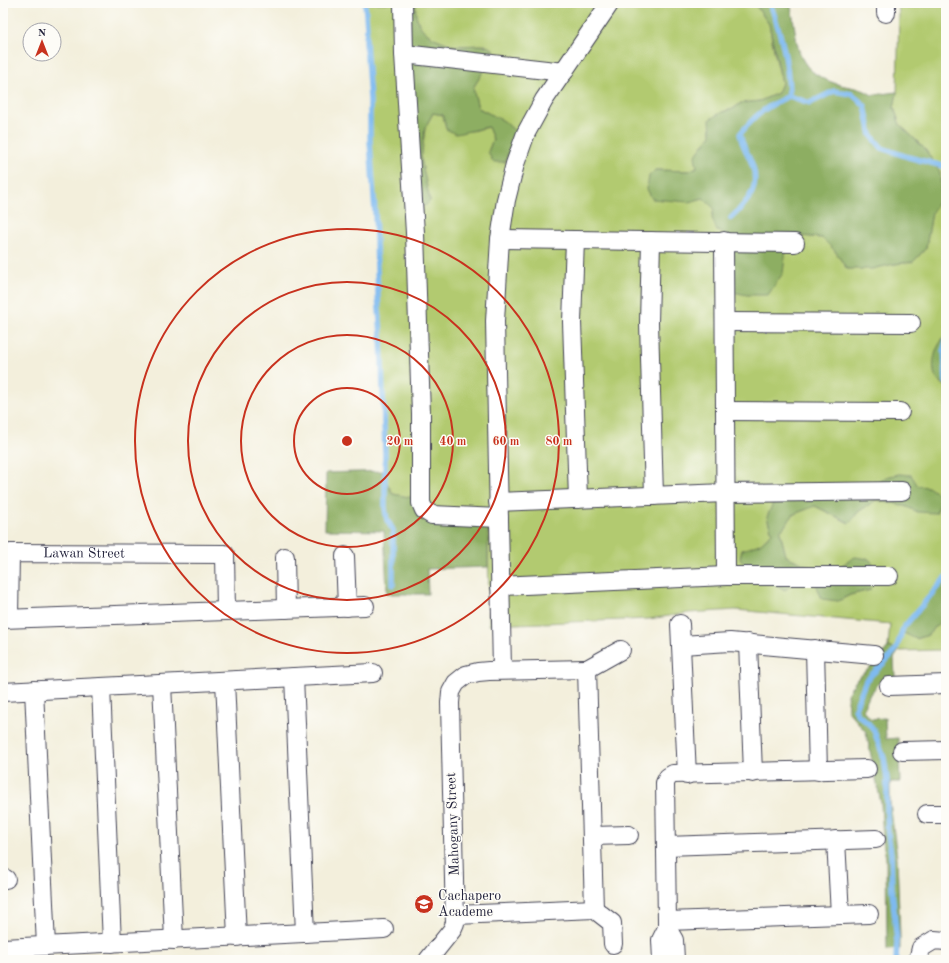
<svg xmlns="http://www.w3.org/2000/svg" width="949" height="963" viewBox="0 0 949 963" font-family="'Old Standard TT',serif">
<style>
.green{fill:#b2ca6f;stroke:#6a7655;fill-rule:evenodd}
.forest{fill:#8dae62;stroke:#58684e}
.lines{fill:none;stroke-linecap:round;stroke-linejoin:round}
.stream{stroke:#7ebaf0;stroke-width:5.5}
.minor-casing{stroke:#414153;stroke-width:20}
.minor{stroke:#fff;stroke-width:18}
.ring{fill:none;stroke:#c8321e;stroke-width:2}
.labels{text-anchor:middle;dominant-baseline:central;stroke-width:3;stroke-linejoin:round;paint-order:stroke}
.street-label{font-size:14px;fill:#22223b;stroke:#fdfcf7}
.poi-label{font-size:14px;fill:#22223b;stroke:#fdfcf7;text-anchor:start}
.centre{fill:#c8321e;stroke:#fdfcf7;stroke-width:2}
.ring-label{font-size:12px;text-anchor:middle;font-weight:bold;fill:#c8321e;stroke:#fdfcf7;stroke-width:3;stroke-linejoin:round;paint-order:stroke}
</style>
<rect width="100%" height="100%" fill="#fdfcf7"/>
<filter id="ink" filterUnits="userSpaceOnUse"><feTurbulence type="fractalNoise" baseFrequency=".025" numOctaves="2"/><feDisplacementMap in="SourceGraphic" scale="8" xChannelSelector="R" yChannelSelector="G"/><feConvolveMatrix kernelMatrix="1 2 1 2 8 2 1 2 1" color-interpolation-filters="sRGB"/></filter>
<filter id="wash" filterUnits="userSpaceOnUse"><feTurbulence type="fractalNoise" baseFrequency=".012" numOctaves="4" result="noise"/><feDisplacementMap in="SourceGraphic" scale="16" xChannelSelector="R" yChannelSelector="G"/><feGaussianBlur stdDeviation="0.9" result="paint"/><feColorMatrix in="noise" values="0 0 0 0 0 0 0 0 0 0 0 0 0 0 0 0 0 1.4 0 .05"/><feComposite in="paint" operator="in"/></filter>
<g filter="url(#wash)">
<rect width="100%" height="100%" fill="#f3efdc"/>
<path class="green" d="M365,3H406L413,145L430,201L421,159L425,128L433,113L443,115L446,129L472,131L488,127L493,139L488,152L505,162L488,113L478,108L473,88L481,75L486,45L455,46L433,38L420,28L415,12L416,3H754L769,24L774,51L782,83L778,93L760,101L741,103L733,109L722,112L711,135L702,146L697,167L689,171L655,170L689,202L703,198L715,208L712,218L730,236L733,254V292L802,236L822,238L835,251L847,269L913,262L926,248L932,211L941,198L925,149L900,125L894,108L897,92L899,14L898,3H946V337L942,339L940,383L946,386V577L903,628L902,632L917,639L928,635L940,622L946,618V650L899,651L888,647L890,624L736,610L689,613L649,619L489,625L488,528L393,494L385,479L381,335L378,296L375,211L370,142V100L366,41L367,27ZM875,485L928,487L918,512L903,505L876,500L858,512L849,523L815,506L794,514L780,532L786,556L819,571L837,568L870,590L850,595L838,601L800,571L742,550L760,544L772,533L767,517Z"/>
<g class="forest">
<path d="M406,3H416C414,25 424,35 444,42C448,43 452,46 456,46C469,47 482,42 493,49L494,57L481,75L473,88L478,108L504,121L516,132L505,162H493L488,152L493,139L488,127L456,134L446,129L443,115L433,113L425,128L421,159L430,201L425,206L417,201Z"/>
<path d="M754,3H790C800,42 790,69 837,84C850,88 861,87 872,95L897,92L894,108L900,125L925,149L940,172L941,198L932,212L926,248L913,262L894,264L872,269H847L835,251L822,238L802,236L786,249L783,273L768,295H747L733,292V254L730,236L717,231L712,218L714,208L703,198L689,202L652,199L647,189L649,176L655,170L689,171L697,167L695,156L711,135L710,119L722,112L733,109L741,103L760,101L778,93L782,83L769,24Z"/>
<path d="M946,337V386C941,383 935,378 934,372C932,361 936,343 946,337Z"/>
<polygon points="385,471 385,479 393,494 414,498 419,514 483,525 488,528 488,567 427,569 428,594 387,594 384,531 325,530 326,473"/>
<polygon points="899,474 911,475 918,486 928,487 943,497 936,513 918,512 903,505 876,500 858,512 850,523 815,506 794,514 780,532 786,556 819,571 837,568 855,557 869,559 876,568 870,590 850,595 838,601 822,599 815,581 794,583 785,590 748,569 740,558 742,550 760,544 772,533 767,517 773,503 791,497 875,485 886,477"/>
<polygon points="946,577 946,618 940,622 928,635 916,639 902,632 903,628"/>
<polygon points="888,647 899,651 894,658 895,677 881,681 870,694 863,710 871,719 885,718 886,739 898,738 900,782 890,782 890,802 897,857 900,938 900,949 887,950 886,858 883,843 881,803 866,732 848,711 847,694 857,679 875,663"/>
</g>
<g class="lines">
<g class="stream">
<polyline points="365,3 367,27 366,41 370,100 370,142 375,211 378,296 381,335 385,452 385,508 387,520 393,530 393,585"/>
<path d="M770,3C781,33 789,64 789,96L810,103L834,91L852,94L865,106L871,135L882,148L908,157L943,166L946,168"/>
<path d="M731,218C750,200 762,186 750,159C745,148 742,146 740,134C755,115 767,106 789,96"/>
<polyline points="946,341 944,349 946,382"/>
<polyline points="896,960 897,942 892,889 891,853 888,834 887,814 887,779 884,758 874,731 868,723 857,714 855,708 866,680 885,662 896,650 903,628 946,577"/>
</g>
</g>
</g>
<g filter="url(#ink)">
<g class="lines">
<g class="minor-casing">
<g id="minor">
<polyline points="403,3 404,54 415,233 421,414 421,503 424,510 432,515 499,518"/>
<polyline points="886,3 886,13"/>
<polyline points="404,54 564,72"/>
<polyline points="500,239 795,243"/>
<polyline points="575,240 572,322 578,499"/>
<polyline points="651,241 649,323 654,496"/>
<polyline points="724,241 726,576"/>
<polyline points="725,322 911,323"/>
<polyline points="725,411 900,412"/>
<polyline points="498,502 726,493 902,491"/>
<polyline points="345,556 347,607"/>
<polyline points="285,557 286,609"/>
<polyline points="500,586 726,576 889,576"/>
<path id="s1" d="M9,618L10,553L225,554L226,611"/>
<polyline points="3,619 365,606"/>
<polyline points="680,624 687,775"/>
<polyline points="748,643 753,773"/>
<polyline points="681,645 730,642 874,655"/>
<polyline points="815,649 818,771"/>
<polyline points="587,669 621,650"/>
<polyline points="502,670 495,321 500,239 506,200 515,164 526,133 544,100 610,3"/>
<polyline points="294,677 305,933"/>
<polyline points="225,681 237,937"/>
<polyline points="162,684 174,940"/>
<polyline points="889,686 946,684"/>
<polyline points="101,687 112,943"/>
<polyline points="34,690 46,946"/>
<polyline points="3,692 373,673"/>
<polyline points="902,751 946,750"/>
<polyline points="927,814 946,814"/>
<polyline points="592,836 629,835"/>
<polyline points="836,840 840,915"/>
<polyline points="666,846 876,839"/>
<polyline points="3,879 6,879"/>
<polyline points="456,915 594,909 612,923 613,944"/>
<polyline points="667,921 869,914"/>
<polyline points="3,948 384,929"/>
<polyline points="428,960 452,930 455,923 450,703 451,692 456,683 466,675 478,672 489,671 587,669 594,909"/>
<polyline points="662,960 661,940 667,928"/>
<polyline points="675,960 674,940 667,928 667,921 665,783 668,777 673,774 867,769"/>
<polyline points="918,960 921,948 934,940 946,941"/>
</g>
</g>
<use href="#minor" class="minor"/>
</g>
</g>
<g class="ring">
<circle cx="347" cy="441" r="53"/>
<circle cx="347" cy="441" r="106"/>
<circle cx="347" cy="441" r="159"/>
<circle cx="347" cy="441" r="212"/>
</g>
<defs>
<g id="school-disc" transform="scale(1)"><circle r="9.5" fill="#c8321e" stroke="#fdfcf7"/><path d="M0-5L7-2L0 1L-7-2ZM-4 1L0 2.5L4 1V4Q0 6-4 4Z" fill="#fff"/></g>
</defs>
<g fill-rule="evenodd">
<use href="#school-disc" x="424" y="904"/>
</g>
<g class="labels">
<g class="street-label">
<text stroke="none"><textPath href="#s1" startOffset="139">Lawan Street</textPath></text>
<text transform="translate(453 824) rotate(-92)">Mahogany Street</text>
</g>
<g class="poi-label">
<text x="438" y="896">Cachapero<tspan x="438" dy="16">Academe</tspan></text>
</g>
</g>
<circle cx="347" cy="441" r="6" class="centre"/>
<g class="ring-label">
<text x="400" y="445">20 m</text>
<text x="453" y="445">40 m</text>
<text x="506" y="445">60 m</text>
<text x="559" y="445">80 m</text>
</g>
<rect width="949" height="963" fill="none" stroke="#fdfcf7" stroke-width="16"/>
<g transform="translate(42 42)"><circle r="19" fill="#fdfcf7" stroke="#a5a5ac"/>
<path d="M0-3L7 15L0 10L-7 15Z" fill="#c8321e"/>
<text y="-6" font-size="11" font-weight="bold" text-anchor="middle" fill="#22223b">N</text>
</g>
</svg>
